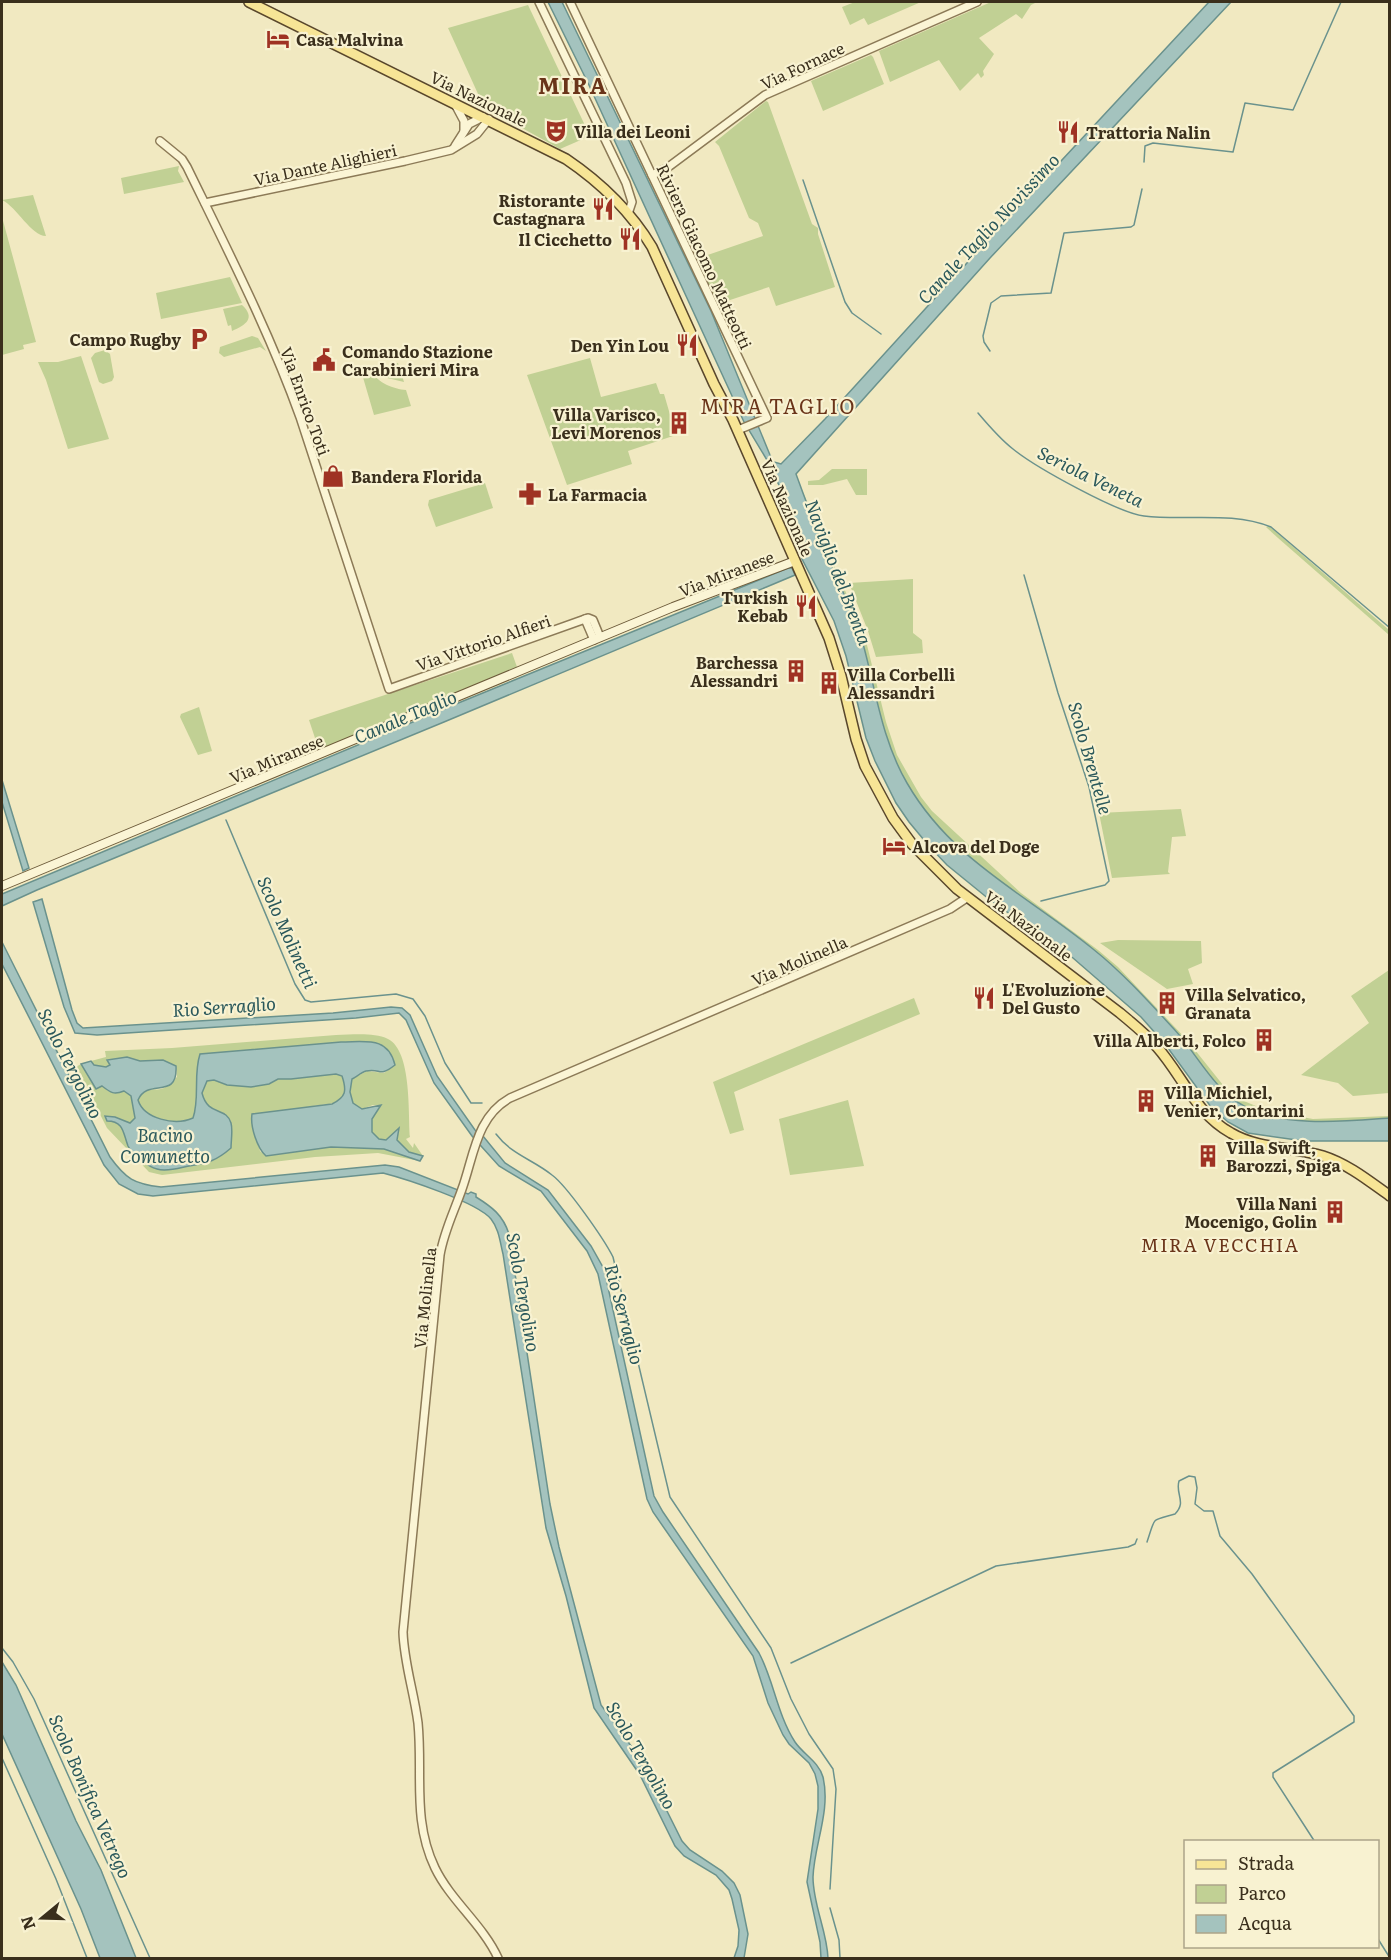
<svg xmlns="http://www.w3.org/2000/svg" width="1391" height="1960" viewBox="0 0 1391 1960" font-family="Literata,serif">
<style>
.green{fill:#c1d094}
.water{fill:#a4c3be;stroke:#6a928d;stroke-width:1.5}
.lines{fill:none;stroke-linecap:round;stroke-linejoin:round}
.stream{stroke:#6a928d;stroke-width:1.5}
.tertiary-casing{stroke:#8c7a57;stroke-width:10}
.secondary-casing{stroke:#6d5b3a;stroke-width:10}
.primary-casing{stroke:#59472c;stroke-width:12}
.tertiary{stroke:#fbf5d5;stroke-width:7}
.secondary{stroke:#fbf5d5;stroke-width:8}
.primary{stroke:#f7e596;stroke-width:9}
.labels{text-anchor:middle;dominant-baseline:central;stroke-width:4.5;stroke-linejoin:round;paint-order:stroke}
.poi-label{font-size:16px;font-weight:bold;fill:#3a2f1c;stroke:#f8f2d1;text-anchor:start}
.street-label{font-size:16px;fill:#3a2f1c;stroke:#f8f2d1}
.water-label{font-size:18px;font-style:italic;fill:#2a585b;stroke:#f8f2d1}
.neighbourhood-label{font-size:18px;letter-spacing:1.5px;fill:#6a3419;stroke:#f8f2d1}
.quarter-label{font-size:20px;letter-spacing:1.5px;fill:#6a3419;stroke:#f8f2d1}
.district-label{font-size:22px;font-weight:bold;letter-spacing:1.5px;fill:#6a3419;stroke:#f8f2d1}
</style>
<rect width="100%" height="100%" fill="#f1e9c1"/>
<g class="green">
<polygon points="855,2 921,2 868,25 864,18 850,25 842,7"/>
<polygon points="991,2 1037,2 1031,5 1022,19 1016,14 979,38 994,54 983,71 984,75 981,78 978,73 960,91 939,60 890,82 879,51"/>
<polygon points="528,5 590,136 560,149 484,107 448,28"/>
<polygon points="871,55 873,57 884,84 823,111 811,81"/>
<polygon points="766,101 768,102 812,224 818,228 818,234 835,287 776,306 769,287 718,304 696,259 763,236 758,223 749,218 719,146 715,142"/>
<polygon points="179,166 178,171 184,182 124,194 121,178"/>
<path d="M33,195L46,236C31,236 17,207 2,200Z"/>
<polygon points="2,217 36,342 23,345 24,349 2,355"/>
<polygon points="230,277 242,303 161,319 156,293"/>
<path d="M242,305C256,318 246,325 232,331L231,325L228,326L223,309Z"/>
<polygon points="252,336 258,338 266,351 260,347 224,357 219,353 220,347"/>
<polygon points="105,350 110,354 114,377 112,381 103,384 99,382 91,358 95,353"/>
<polygon points="81,356 109,439 68,449 46,380 38,362 58,362"/>
<polygon points="590,358 601,397 656,383 660,394 664,394 676,435 628,451 632,464 567,485 527,375"/>
<polygon points="398,363 404,382 383,377 377,369"/>
<path d="M373,372C377,383 394,389 406,390L411,406L374,415L362,374Z"/>
<polygon points="832,469 867,469 867,495 856,495 847,479 823,485 808,485 808,481 819,480"/>
<polygon points="485,483 493,508 436,527 428,505 429,500"/>
<path d="M799,483L865,637L886,722L897,755L921,797L932,811L1021,893L1098,950L1118,967L1187,1040L1227,1090L1239,1099L1268,1111L1313,1119L1389,1116V1118C1346,1121 1296,1127 1254,1111C1223,1100 1207,1070 1188,1046C1179,1033 1167,1022 1156,1011C1136,990 1116,967 1092,948C1025,895 952,860 907,784C880,737 876,682 859,631C842,581 816,533 799,483Z"/>
<polygon points="1269,526 1389,630 1389,635 1278,538 1266,527"/>
<polygon points="913,579 913,633 922,640 923,653 876,657 868,631 849,583"/>
<polygon points="512,653 517,667 319,750 309,720"/>
<polygon points="199,707 212,751 198,755 180,717 181,714"/>
<polygon points="1181,809 1186,836 1172,837 1168,872 1170,874 1112,878 1099,813"/>
<polygon points="1118,940 1201,941 1202,963 1188,969 1193,984 1167,989 1100,943"/>
<polygon points="1389,970 1389,1093 1353,1096 1338,1083 1301,1075 1369,1023 1351,996"/>
<polygon points="914,998 920,1014 734,1092 744,1130 730,1134 713,1082"/>
<path d="M336,1035C352,1035 373,1032 388,1039C412,1051 408,1113 410,1137L406,1139L413,1148L414,1143L423,1156C411,1154 404,1150 397,1140L399,1129L386,1140L379,1139L372,1132V1119L381,1106L373,1105L362,1109L353,1103L350,1092L352,1079L367,1071L384,1073L392,1067L368,1042L201,1054C193,1075 200,1098 193,1118C175,1126 144,1120 137,1100C146,1083 152,1093 164,1088C168,1086 173,1080 177,1077L176,1066L163,1060L140,1061L127,1057L107,1061L111,1065L106,1067L94,1065L91,1061L106,1057L105,1051L172,1048Z"/>
<path d="M81,1064L96,1089L102,1086C110,1093 114,1095 124,1091L131,1096L135,1118L130,1123L115,1117L107,1121C124,1121 126,1133 129,1147L226,1114C212,1109 206,1108 202,1093L207,1081L214,1080L227,1085L269,1084L278,1079H291L336,1074L342,1076C344,1083 347,1092 342,1098C337,1104 327,1104 320,1105C297,1108 274,1116 252,1122L260,1151L266,1156L331,1147L384,1149L420,1161L378,1153L315,1157L162,1175L149,1172L107,1128L76,1067Z"/>
<polygon points="848,1100 864,1166 790,1175 779,1119"/>
</g>
<g class="water">
<path d="M548,2H562L711,311L770,455L774,462L781,464L825,419L1007,219L1209,2H1231L990,258L796,474C808,507 820,539 834,572C843,592 853,612 860,633C875,683 880,737 907,783C952,861 1026,894 1093,949C1122,972 1149,1002 1174,1029C1198,1055 1213,1089 1244,1106C1283,1128 1347,1121 1389,1118V1141H1304L1248,1133L1228,1122L1211,1107L1165,1044L1141,1017L1073,958L990,900L947,865L929,846L909,822L896,803L875,761L866,738L846,656L834,621L801,557L802,544L797,531H795L782,490L771,471L770,465L744,422L588,83Z"/>
<polygon points="788,568 792,568 795,575 444,722 37,890 2,906 2,894 451,706"/>
<polygon points="2,780 29,868 23,871 2,802"/>
<path d="M42,899L72,1010L77,1023L83,1028L333,1013L391,1007L402,1008L410,1015L437,1076L475,1130L483,1136L505,1163L548,1190L591,1246L604,1269L654,1496L663,1512L759,1653C774,1681 777,1714 795,1742C803,1754 819,1762 823,1777C831,1811 814,1845 813,1877C813,1905 827,1931 828,1958H821L820,1942L807,1882L818,1809V1786L815,1774L809,1763L789,1744L783,1735L768,1703L753,1656L653,1512L647,1499L598,1274L587,1251L541,1191L499,1166L472,1136L434,1083L406,1020L399,1013L356,1018L97,1035L75,1033L64,1007L33,902Z"/>
<path d="M2,942L110,1157C126,1179 134,1184 161,1187L385,1165L399,1167L468,1194L471,1192L476,1194V1197C492,1207 503,1215 509,1234L550,1504L559,1547L601,1705L634,1750L652,1781L682,1841L690,1850L722,1871L734,1883L740,1895L748,1934L744,1958H734L738,1946L739,1930L732,1899L729,1890L716,1875L684,1856L675,1846L640,1775L594,1708L566,1596L546,1528L503,1254C500,1242 499,1229 491,1219C477,1202 406,1179 383,1173L153,1196L138,1194L119,1184L104,1165L2,964Z"/>
<path d="M341,1042C366,1042 388,1036 395,1065C378,1078 382,1068 366,1071C362,1072 356,1077 352,1079L350,1092L353,1103L362,1109L381,1105L372,1119V1132L379,1139L386,1140L399,1128L397,1140L409,1152L423,1156L420,1161L384,1149L331,1147L266,1156C257,1148 250,1126 252,1114L332,1104C346,1097 347,1091 342,1076L336,1074L291,1079H278L269,1084L251,1087L227,1085L214,1080L207,1081L202,1093C208,1117 226,1106 231,1123C233,1130 231,1141 231,1148C216,1161 208,1163 189,1166C179,1168 167,1172 157,1169C148,1167 132,1154 128,1146C123,1133 124,1121 107,1121L105,1116L115,1117L130,1123L135,1118L131,1096L124,1091C114,1095 111,1093 102,1086L96,1089L81,1064L91,1061L94,1065L106,1067L110,1065L107,1060L127,1057L140,1061L163,1060L176,1066C178,1101 148,1077 138,1100C144,1119 175,1126 193,1118C200,1098 193,1075 200,1054Z"/>
<polygon points="2,1662 16,1685 76,1821 101,1870 136,1958 100,1958 81,1909 2,1734"/>
</g>
<g class="lines">
<g class="stream">
<polyline points="1144,162 1145,146 1153,143 1233,152 1245,103 1293,110 1341,2"/>
<polyline points="803,180 845,302 852,313 881,334"/>
<polyline points="990,351 984,342 983,336 991,303 1001,296 1051,293 1064,233 1131,227 1134,225 1142,189"/>
<path d="M978,413C989,426 1000,439 1013,449C1035,467 1118,513 1144,516C1186,521 1231,511 1271,527L1390,628"/>
<polyline points="1024,575 1058,693 1089,787 1109,881 1105,885 1041,901"/>
<polyline points="226,820 295,984 305,1000 311,1002 396,994 413,999 425,1016 445,1063 471,1103 482,1103"/>
<path d="M496,1134C512,1155 532,1159 552,1175C567,1186 604,1239 613,1257L670,1497L771,1648L791,1699L809,1734L833,1769L836,1789L830,1889"/>
<path d="M1147,1542C1156,1516 1150,1521 1175,1514C1187,1502 1175,1494 1179,1481L1189,1476L1195,1477L1197,1488L1195,1504L1204,1511H1213L1220,1536L1252,1574L1354,1716V1722L1273,1773V1777L1315,1842"/>
<polyline points="2,1648 13,1662 34,1699 150,1958"/>
<polyline points="791,1663 996,1566 1128,1547 1135,1544 1137,1539"/>
<polyline points="2,1758 56,1879 87,1958"/>
<polyline points="830,1908 839,1940 840,1958"/>
<polyline points="1378,1939 1390,1958"/>
</g>
<g class="tertiary-casing">
<g id="tertiary">
<polyline points="539,2 626,183 632,202 628,214"/>
<polyline points="570,2 767,418 738,430"/>
<polyline points="456,106 464,121 464,131"/>
<path d="M160,141L182,159L187,167C227,249 269,331 300,417L389,689L588,618L593,620L600,637"/>
<polyline points="455,146 469,124 483,117"/>
<polyline points="652,175 667,168 765,95 977,2"/>
<polyline points="205,203 405,161 451,150 477,134 489,119"/>
<polyline points="585,619 594,640"/>
<path d="M498,1958C483,1925 451,1901 435,1868C412,1820 423,1774 418,1723C414,1692 404,1663 403,1632L440,1255C444,1231 454,1212 462,1189C474,1156 476,1117 510,1098L950,909L968,897"/>
</g>
</g>
<g class="secondary-casing">
<polyline id="secondary" points="2,886 673,607 795,561"/>
</g>
<g class="primary-casing">
<path id="primary" d="M249,2L566,159C600,182 631,212 652,247L714,384L733,420L829,638L841,676L856,739L865,766L893,818L912,844L957,889L1120,1013C1133,1024 1146,1034 1157,1047C1182,1075 1196,1114 1231,1133C1258,1149 1293,1147 1323,1156C1348,1164 1369,1181 1390,1196"/>
</g>
<use href="#tertiary" class="tertiary"/>
<use href="#secondary" class="secondary"/>
<use href="#primary" class="primary"/>
</g>
<defs>
<g id="hotel-bare" transform="scale(1.8)"><path d="M-6-4.5h1.5V1H6V5H4.5V3h-9V5H-6ZM-4 0a1.8 1.8 0 1 1 3.6 0ZM.5 0V-2.5h3Q6-2.5 6 0Z" fill="#9f3223" stroke="#f8f2d1" stroke-width="2.5" paint-order="stroke"/></g>
<g id="theatre-bare" transform="scale(1.8)"><path d="M-5-5.5Q0-4 5-5.5V0Q5 5 0 6Q-5 5-5 0ZM-3.3-2.5H-1v1.5H-3.3ZM1-2.5H3.3v1.5H1ZM-2.8 1Q0 5.5 2.8 1Z" fill="#9f3223" stroke="#f8f2d1" stroke-width="2.5" paint-order="stroke"/></g>
<g id="restaurant-bare" transform="scale(1.8)"><path d="M-5-6h1v4h1v-4h1v4h1v-4h1v5L-1.5 .5V6h-2V.5L-5-1ZM5-6V6H3V1.5H1.5Q1.5-4 5-6Z" fill="#9f3223" stroke="#f8f2d1" stroke-width="2.5" paint-order="stroke"/></g>
<g id="parking-bare" transform="scale(1.8)"><path d="M-3.5-5.5H1a3.5 3.5 0 0 1 0 7H-1V5.5H-3.5ZM-1-3.4V-.6H.8a1.4 1.4 0 0 0 0-2.8Z" fill="#9f3223" stroke="#f8f2d1" stroke-width="2.5" paint-order="stroke"/></g>
<g id="civic-bare" transform="scale(1.8)"><path d="M-.6-6.5H3V-4.5H.6V-3L4-1V1h2V6H-6V1h2V-1L-.6-3ZM-1.2 2.5V6h2.4V2.5Z" fill="#9f3223" stroke="#f8f2d1" stroke-width="2.5" paint-order="stroke"/></g>
<g id="building-bare" transform="scale(1.8)"><path d="M-4-6H4V6H1V3H-1V6H-4ZM-2.5-4.3h1.7v1.8h-1.7ZM.8-4.3h1.7v1.8H.8ZM-2.5-1h1.7V.8h-1.7ZM.8-1h1.7V.8H.8Z" fill="#9f3223" stroke="#f8f2d1" stroke-width="2.5" paint-order="stroke"/></g>
<g id="shop-bare" transform="scale(1.8)"><path d="M-5-2.5h2.3a2.7 3.5 0 0 1 5.4 0H5L5.5 6h-11ZM-1.5-2.5h3a1.5 2.3 0 0 0-3 0Z" fill="#9f3223" stroke="#f8f2d1" stroke-width="2.5" paint-order="stroke"/></g>
<g id="pharmacy-bare" transform="scale(1.8)"><path d="M-2-6h4v4h4v4h-4v4h-4v-4h-4v-4h4Z" fill="#9f3223" stroke="#f8f2d1" stroke-width="2.5" paint-order="stroke"/></g>
</defs>
<g fill-rule="evenodd">
<use href="#hotel-bare" x="278" y="39"/>
<use href="#theatre-bare" x="556" y="131"/>
<use href="#restaurant-bare" x="1068" y="132"/>
<use href="#restaurant-bare" x="603" y="209"/>
<use href="#restaurant-bare" x="630" y="239"/>
<use href="#parking-bare" x="199" y="339"/>
<use href="#restaurant-bare" x="687" y="345"/>
<use href="#civic-bare" x="324" y="360"/>
<use href="#building-bare" x="679" y="423"/>
<use href="#shop-bare" x="333" y="476"/>
<use href="#pharmacy-bare" x="530" y="494"/>
<use href="#restaurant-bare" x="806" y="606"/>
<use href="#building-bare" x="796" y="671"/>
<use href="#building-bare" x="829" y="683"/>
<use href="#hotel-bare" x="894" y="846"/>
<use href="#restaurant-bare" x="984" y="998"/>
<use href="#building-bare" x="1167" y="1003"/>
<use href="#building-bare" x="1264" y="1040"/>
<use href="#building-bare" x="1146" y="1101"/>
<use href="#building-bare" x="1208" y="1156"/>
<use href="#building-bare" x="1335" y="1212"/>
</g>
<g class="labels">
<g class="poi-label">
<text x="296" y="39">Casa Malvina</text>
<text x="574" y="131">Villa dei Leoni</text>
<text x="1086" y="132">Trattoria Nalin</text>
<text x="585" y="200" text-anchor="end">Ristorante<tspan x="585" dy="18">Castagnara</tspan></text>
<text x="612" y="239" text-anchor="end">Il Cicchetto</text>
<text x="181" y="339" text-anchor="end">Campo Rugby</text>
<text x="669" y="345" text-anchor="end">Den Yin Lou</text>
<text x="342" y="351">Comando Stazione<tspan x="342" dy="18">Carabinieri Mira</tspan></text>
<text x="661" y="414" text-anchor="end">Villa Varisco,<tspan x="661" dy="18">Levi Morenos</tspan></text>
<text x="351" y="476">Bandera Florida</text>
<text x="548" y="494">La Farmacia</text>
<text x="788" y="597" text-anchor="end">Turkish<tspan x="788" dy="18">Kebab</tspan></text>
<text x="778" y="662" text-anchor="end">Barchessa<tspan x="778" dy="18">Alessandri</tspan></text>
<text x="847" y="674">Villa Corbelli<tspan x="847" dy="18">Alessandri</tspan></text>
<text x="912" y="846">Alcova del Doge</text>
<text x="1002" y="989">L'Evoluzione<tspan x="1002" dy="18">Del Gusto</tspan></text>
<text x="1185" y="994">Villa Selvatico,<tspan x="1185" dy="18">Granata</tspan></text>
<text x="1246" y="1040" text-anchor="end">Villa Alberti, Folco</text>
<text x="1164" y="1092">Villa Michiel,<tspan x="1164" dy="18">Venier, Contarini</tspan></text>
<text x="1226" y="1147">Villa Swift,<tspan x="1226" dy="18">Barozzi, Spiga</tspan></text>
<text x="1317" y="1203" text-anchor="end">Villa Nani<tspan x="1317" dy="18">Mocenigo, Golin</tspan></text>
</g>
<g class="street-label">
<text transform="translate(802 65) rotate(-25)">Via Fornace</text>
<text transform="translate(479 98) rotate(26)">Via Nazionale</text>
<text transform="translate(325 164) rotate(-12)">Via Dante Alighieri</text>
<text transform="translate(705 256) rotate(65)">Riviera Giacomo Matteotti</text>
<text transform="translate(306 401) rotate(70)">Via Enrico Toti</text>
<text transform="translate(788 507) rotate(66)">Via Nazionale</text>
<text transform="translate(726 573) rotate(-21)">Via Miranese</text>
<text transform="translate(483 642) rotate(-19)">Via Vittorio Alfieri</text>
<text transform="translate(276 758) rotate(-23)">Via Miranese</text>
<text transform="translate(1029 925) rotate(37)">Via Nazionale</text>
<text transform="translate(799 960) rotate(-23)">Via Molinella</text>
<text transform="translate(424 1298) rotate(-84)">Via Molinella</text>
</g>
<g class="water-label">
<text transform="translate(988 228) rotate(-47)">Canale Taglio Novissimo</text>
<text transform="translate(1091 476) rotate(26)">Seriola Veneta</text>
<text transform="translate(839 572) rotate(69)">Naviglio del Brenta</text>
<text transform="translate(405 716) rotate(-23)">Canale Taglio</text>
<text transform="translate(1091 758) rotate(74)">Scolo Brentelle</text>
<text transform="translate(288 932) rotate(66)">Scolo Molinetti</text>
<text transform="translate(224 1006) rotate(-4)">Rio Serraglio</text>
<text transform="translate(71 1063) rotate(63)">Scolo Tergolino</text>
<text x="165" y="1134">Bacino<tspan x="165" dy="21">Comunetto</tspan></text>
<text transform="translate(524 1292) rotate(80)">Scolo Tergolino</text>
<text transform="translate(625 1314) rotate(75)">Rio Serraglio</text>
<text transform="translate(642 1755) rotate(60)">Scolo Tergolino</text>
<text transform="translate(91 1796) rotate(66)">Scolo Bonifica Vetrego</text>
</g>
<g class="neighbourhood-label">
<text x="1220" y="1244">MIRA VECCHIA</text>
</g>
<g class="quarter-label">
<text x="778" y="405">MIRA TAGLIO</text>
</g>
<g class="district-label">
<text x="573" y="84">MIRA</text>
</g>
</g>
<rect width="1391" height="1960" fill="none" stroke="#3a2f1c" stroke-width="6"/>
<rect x="1184" y="1840" width="195" height="108" fill="#f8f2d1" stroke="#aca489" stroke-width="1.5"/>
<rect x="1196" y="1860" width="30" height="9" fill="#f7e596" stroke="#aca489" stroke-width="1.5"/>
<text x="1238" y="1870" font-size="18" fill="#3a2f1c">Strada</text>
<rect x="1196" y="1885" width="30" height="18" fill="#c1d094" stroke="#aca489" stroke-width="1.5"/>
<text x="1238" y="1900" font-size="18" fill="#3a2f1c">Parco</text>
<rect x="1196" y="1915" width="30" height="18" fill="#a4c3be" stroke="#aca489" stroke-width="1.5"/>
<text x="1238" y="1930" font-size="18" fill="#3a2f1c">Acqua</text>
<g transform="translate(42 1918) rotate(251)" stroke="#f8f2d1" stroke-width="4.5" paint-order="stroke">
<path d="M0-4.5L10 22L0 15L-10 22Z" fill="#3a2f1c"/>
<text y="-9" font-size="16" font-weight="bold" text-anchor="middle" fill="#3a2f1c">N</text>
</g>
</svg>
